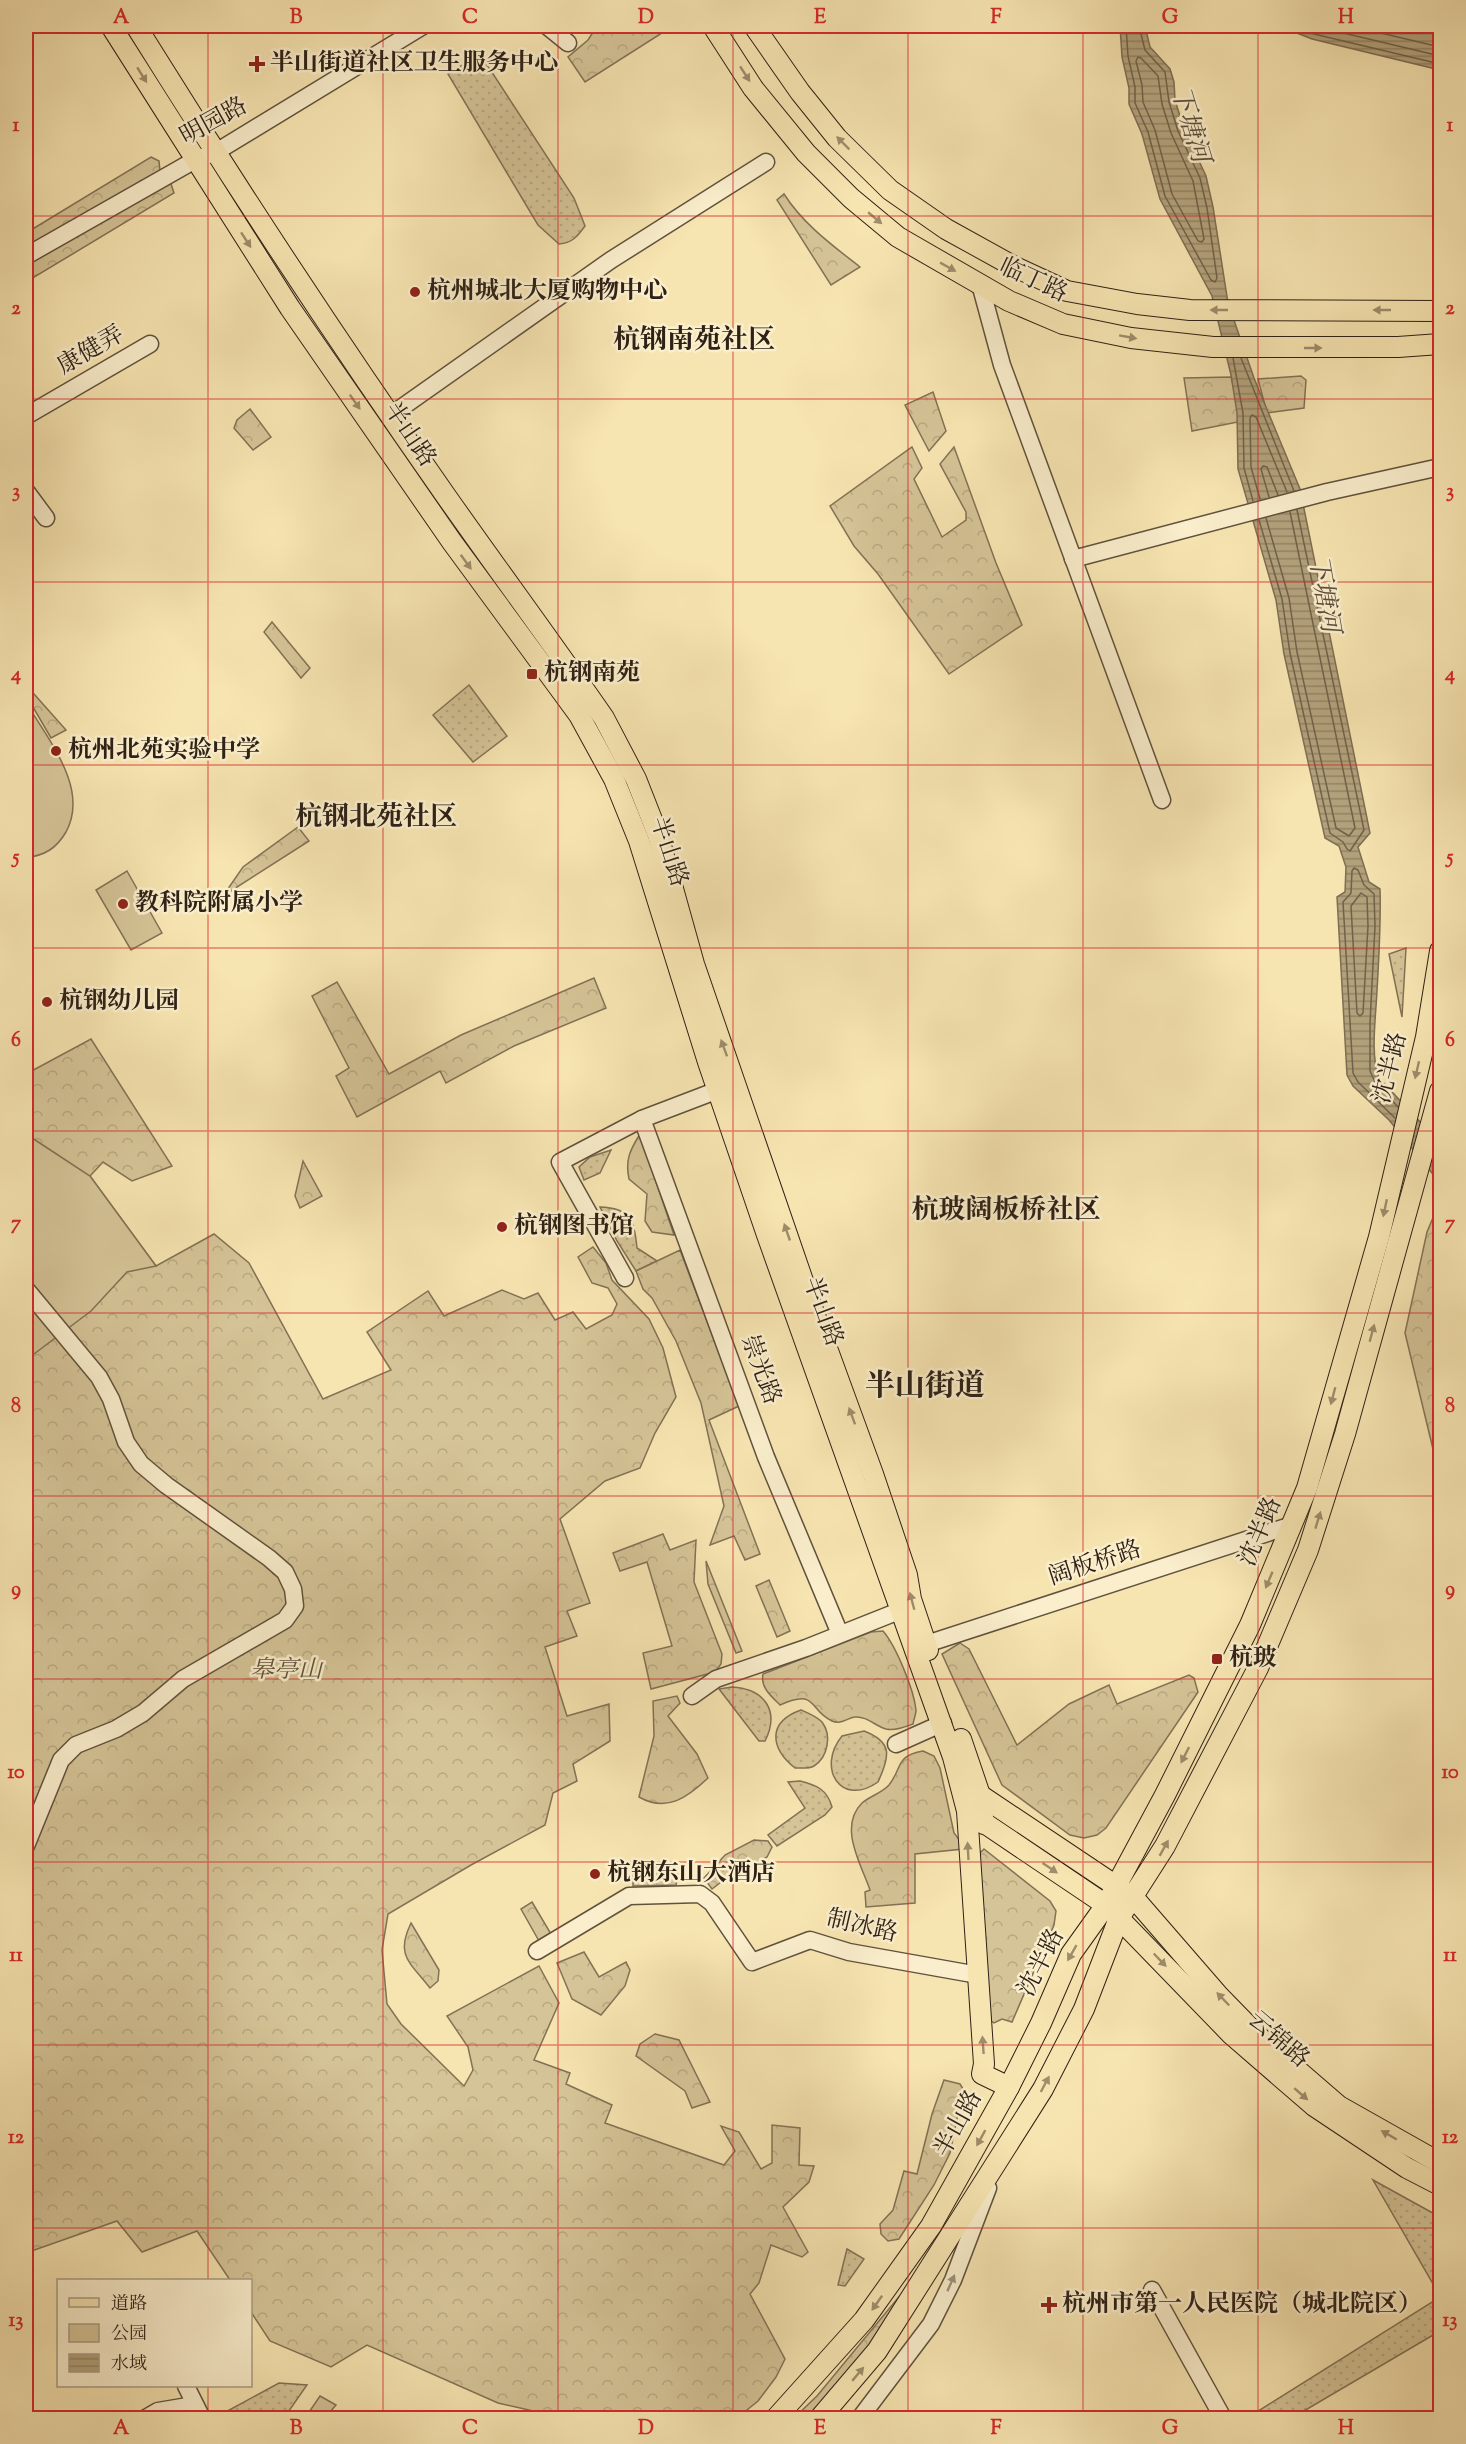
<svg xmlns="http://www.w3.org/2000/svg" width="1466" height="2444" viewBox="0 0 1466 2444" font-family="'Sorts Mill Goudy','Noto Serif SC',serif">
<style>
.grass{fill:url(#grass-dots);stroke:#827256;stroke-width:1.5}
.forest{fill:url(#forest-crowns);stroke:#827256;stroke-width:1.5}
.green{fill:#d5c497;stroke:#827256;stroke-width:1.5}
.water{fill:url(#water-rules);stroke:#7e6e53;stroke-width:1.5}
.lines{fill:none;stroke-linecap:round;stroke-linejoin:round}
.shore{stroke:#706249;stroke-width:1.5}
.minor-casing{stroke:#60523d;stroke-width:19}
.major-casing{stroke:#2e2116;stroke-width:22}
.minor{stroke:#faeecc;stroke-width:16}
.major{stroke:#f7e5b1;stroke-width:20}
.oneway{fill:#9d8d6b}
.oneway2{fill:#9e927a}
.grid{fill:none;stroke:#d62828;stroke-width:1.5;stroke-opacity:0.55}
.poi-dot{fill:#8f2418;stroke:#faeecc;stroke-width:2}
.labels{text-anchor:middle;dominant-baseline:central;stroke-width:5;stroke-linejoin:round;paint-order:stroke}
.poi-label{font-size:24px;font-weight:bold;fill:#2e2116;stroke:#faeecc;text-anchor:start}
.street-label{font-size:24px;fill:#2e2116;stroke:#faeecc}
.park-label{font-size:24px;font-style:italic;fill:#60523d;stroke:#faeecc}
.water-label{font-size:26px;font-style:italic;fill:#5d4e3a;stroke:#faeecc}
.quarter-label{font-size:27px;font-weight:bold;fill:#2e2116;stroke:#faeecc}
.district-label{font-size:30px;font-weight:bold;fill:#2e2116;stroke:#faeecc}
.neatline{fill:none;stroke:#d62828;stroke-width:2}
.grid-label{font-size:20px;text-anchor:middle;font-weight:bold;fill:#d62828}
</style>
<defs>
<pattern id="grass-dots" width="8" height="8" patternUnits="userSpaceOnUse" patternTransform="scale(1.5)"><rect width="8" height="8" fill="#d5c497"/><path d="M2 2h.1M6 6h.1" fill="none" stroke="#b7a881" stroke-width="1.8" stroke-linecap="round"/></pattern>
<pattern id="forest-crowns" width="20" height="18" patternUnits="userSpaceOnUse" patternTransform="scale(1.5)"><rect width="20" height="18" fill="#d5c497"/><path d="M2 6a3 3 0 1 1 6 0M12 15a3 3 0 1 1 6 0" fill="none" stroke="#b7a881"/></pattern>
<pattern id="water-rules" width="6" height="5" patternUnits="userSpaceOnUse" patternTransform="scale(1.5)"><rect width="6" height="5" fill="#b3a27c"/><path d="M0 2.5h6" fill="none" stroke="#928465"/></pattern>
</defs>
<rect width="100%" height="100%" fill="#f7e5b1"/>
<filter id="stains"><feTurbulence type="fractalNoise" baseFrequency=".00333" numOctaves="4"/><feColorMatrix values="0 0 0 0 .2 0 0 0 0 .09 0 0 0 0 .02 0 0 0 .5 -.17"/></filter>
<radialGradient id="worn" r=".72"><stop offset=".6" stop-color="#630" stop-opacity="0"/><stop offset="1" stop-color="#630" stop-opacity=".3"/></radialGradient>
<g class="grass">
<path d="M480,54L574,198L585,226C577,237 572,243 559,244L538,225L448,74Z"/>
<polygon points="469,685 507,736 473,762 433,715"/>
<polygon points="1406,948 1402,1017 1389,954"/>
<polygon points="611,1150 600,1173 584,1180 579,1167 590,1157"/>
<path d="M600,1207C631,1208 634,1220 637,1248L657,1261L636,1271L617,1241Z"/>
<path d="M732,1687C765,1689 780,1711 765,1741H759L719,1689Z"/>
<path d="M801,1710C808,1713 816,1716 822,1722C832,1735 828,1757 814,1766C809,1769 802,1768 795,1768C770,1748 767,1722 801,1710Z"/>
<path d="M864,1731C893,1742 890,1756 878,1782C841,1808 816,1768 842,1736Z"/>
<path d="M800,1781C816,1785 827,1789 832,1807L825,1815L777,1846L768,1835L805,1808L788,1782Z"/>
<polygon points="1373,2180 1440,2217 1440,2296"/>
<polygon points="847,2249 864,2259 845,2286 838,2285"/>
<polygon points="1440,2297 1440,2331 1292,2418 1247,2418"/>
<polygon points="279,2383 307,2385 284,2418 217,2418 222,2414"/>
</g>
<g class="forest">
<polygon points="597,26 673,26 585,82 568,57 588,40"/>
<polygon points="151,157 159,161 160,171 26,250 26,233"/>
<polygon points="171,184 174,193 26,282 26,262 162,185"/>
<path d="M784,194C803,224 832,245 860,267L831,285L777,200Z"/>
<polygon points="1301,376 1306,380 1304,408 1267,413 1258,379"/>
<polygon points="1231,377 1243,421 1192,431 1184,378"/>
<polygon points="933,392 946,431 929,451 905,405"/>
<polygon points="250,409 271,437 253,450 234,428 237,420"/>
<polygon points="912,447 922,468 914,479 942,537 966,520 966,512 940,464 954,447 996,563 1022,625 949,674 878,574 854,546 830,506"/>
<polygon points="272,622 310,668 301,678 264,632"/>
<polygon points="26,685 66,730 51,738 26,695"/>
<polygon points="298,827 309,841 223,896 243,867"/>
<polygon points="594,978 606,1008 514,1046 446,1083 440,1071 357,1117 336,1076 349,1068 312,996 337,982 389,1074 461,1035"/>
<polygon points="91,1039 172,1166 132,1181 103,1162 90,1176 156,1266 214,1234 249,1263 323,1399 391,1370 367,1332 428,1291 444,1316 502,1290 524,1299 538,1293 555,1320 573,1312 586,1329 612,1315 617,1304 608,1288 592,1283 578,1257 593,1247 606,1263 612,1280 649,1319 663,1348 676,1397 655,1433 640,1468 605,1481 560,1519 590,1603 567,1611 577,1636 545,1647 567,1716 609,1704 610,1741 573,1764 577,1781 553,1793 545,1825 471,1865 388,1914 382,1950 387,2004 401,2024 464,2086 473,2070 468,2047 447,2016 539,1966 559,2003 534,2060 570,2073 566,2084 612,2105 605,2123 724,2165 735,2151 721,2126 739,2132 761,2169 772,2163 772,2125 800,2128 799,2165 814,2166 809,2182 783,2207 808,2252 802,2257 771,2245 759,2283 750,2294 785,2359 776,2377 758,2401 737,2418 606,2418 606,2416 555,2416 498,2403 367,2345 331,2367 270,2341 251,2312 250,2280 230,2280 197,2231 142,2252 117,2221 26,2253 26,1074"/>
<path d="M640,1134L674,1235L652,1232L645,1221L647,1194L629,1179C625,1160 630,1150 640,1134Z"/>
<polygon points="303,1161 322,1196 300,1208 295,1196"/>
<polygon points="1440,1201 1440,1478 1405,1333 1427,1232"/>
<polygon points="680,1250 739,1406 709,1420 760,1554 745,1560 734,1536 710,1545 724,1506 701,1403 676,1341 652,1298 643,1289 636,1271"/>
<polygon points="663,1534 670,1550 696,1540 694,1582 722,1654 721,1664 715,1672 651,1689 643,1653 672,1646 647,1562 620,1571 613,1553"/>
<polygon points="706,1561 742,1651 736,1653 708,1584"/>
<polygon points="769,1580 790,1631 777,1637 756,1586"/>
<path d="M883,1631C896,1646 914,1690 916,1710C916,1714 914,1719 913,1724C905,1727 895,1731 886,1729C875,1726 867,1716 855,1717C847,1718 841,1725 832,1721C808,1710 818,1688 780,1705C771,1696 760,1687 763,1674L871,1632Z"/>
<polygon points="960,1643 969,1649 1017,1745 1069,1704 1109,1685 1117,1704 1189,1675 1194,1678 1198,1692 1106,1828 1097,1835 1084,1838 1070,1835 1002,1785 942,1654"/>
<path d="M677,1696L680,1703L668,1716L697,1754L708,1778C688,1797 667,1813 639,1797L654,1736L653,1701Z"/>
<path d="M923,1751L934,1756L940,1768L954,1833L961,1842L963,1849L915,1854V1903L866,1907L865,1892L870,1890C861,1864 838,1827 862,1803C870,1796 882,1793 889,1785C903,1767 895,1756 923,1751Z"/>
<polygon points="754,1840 768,1841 772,1847 767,1857 751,1867 738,1869 712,1889 704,1878 725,1855"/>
<polygon points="984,1849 1050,1901 1056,1911 1054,1925 1012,2022 1002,2019 994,2023 987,2018 978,1855"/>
<polygon points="650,1863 662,1864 678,1874 676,1885 633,1886 633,1865"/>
<polygon points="532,1902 551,1934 539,1941 521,1909"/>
<path d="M411,1923L439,1970L438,1981L430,1988C410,1962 395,1956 411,1923Z"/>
<polygon points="584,1952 599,1977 626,1962 630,1970 625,1986 601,2015 572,1999 557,1963"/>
<polygon points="655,2034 679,2040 710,2102 692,2108 685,2091 636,2056 640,2044"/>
<polygon points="944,2080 960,2084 963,2089 950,2153 934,2185 899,2239 888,2241 881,2234 880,2224 893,2210 904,2171 917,2174 932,2114"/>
<polygon points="915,2282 846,2379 806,2418 794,2418 817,2396 907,2287"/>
<polygon points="320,2396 336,2405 325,2418 305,2418"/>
</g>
<g class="green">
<path d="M26,702C47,739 90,788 66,832C56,849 45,855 26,858Z"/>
<polygon points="127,871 162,933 131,950 96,890"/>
<polygon points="26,1134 90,1176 156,1266 127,1272 91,1311 26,1360"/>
</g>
<g class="water">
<path d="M1120,26H1145L1150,47L1170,69L1174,82L1175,100L1184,129L1206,176L1213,207L1228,303L1254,378L1300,489L1370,833L1358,847L1369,882L1380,889C1381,923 1379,957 1377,991C1376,1015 1370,1056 1379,1078L1440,1143V1183L1389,1120L1353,1086L1347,1075L1337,897L1345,892L1346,867L1339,846L1325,838L1284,654L1276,600L1238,469L1237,413L1231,375L1212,296L1160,199L1142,134L1129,104V88L1122,57Z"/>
<polygon points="1279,26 1440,26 1440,70 1312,39"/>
</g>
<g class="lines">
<g class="shore">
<polyline points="1126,26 1128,56 1135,87 1135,103 1148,132 1165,196 1211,280 1215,282 1217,278 1207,208 1200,178 1178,131 1169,102 1165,72 1145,50 1139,26"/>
<polyline points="1294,26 1314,34 1440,64"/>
<polyline points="1314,26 1440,56"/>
<polyline points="1351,26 1440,47"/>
<polygon points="1138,57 1141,58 1158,76 1162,104 1171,133 1193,181 1204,239 1202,242 1198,241 1172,194 1155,130 1143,102 1142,85 1136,61"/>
<polyline points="1233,358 1243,413 1244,468 1253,501"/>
<polyline points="1241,358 1294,491"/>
<polyline points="1269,497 1261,469 1263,466 1267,467 1278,495"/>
<polyline points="1260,499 1251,467 1250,418 1252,415 1256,417 1287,492"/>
<polyline points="1266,518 1289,598 1297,652 1336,828 1349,836 1355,828 1290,512"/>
<polyline points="1259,520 1282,599 1290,653 1330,833 1343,842 1347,849 1350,851 1364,830 1297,510"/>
<polygon points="1361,893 1367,897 1368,926 1363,1013 1360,1016 1357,1013 1351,906"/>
<polyline points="1395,1118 1358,1082 1353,1073 1343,902 1351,893 1352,871 1354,868 1358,870 1364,885 1374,894 1375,926 1370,1023 1370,1071 1375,1082 1398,1107"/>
</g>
<g class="minor-casing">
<g id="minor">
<polyline points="547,26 568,43"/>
<polyline points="26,256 195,160 216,152 423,26"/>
<polyline points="980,284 1002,365 1162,800"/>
<polyline points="391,415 611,260 766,162"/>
<polyline points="26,416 150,344"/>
<polyline points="26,491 46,518"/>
<polyline points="1073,559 1327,492 1440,467"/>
<polyline points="642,1119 766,1457 840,1634"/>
<polyline points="625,1278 560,1162 642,1119 718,1090"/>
<polyline points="26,1289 99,1377 111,1399 126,1442 141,1464 166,1485 269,1558 285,1572 293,1589 295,1606 285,1620 183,1679 143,1713 116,1729 76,1745 61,1760 26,1846"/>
<polyline points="914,1648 1292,1525"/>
<polyline points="692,1696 716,1679 806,1648 899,1611"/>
<polyline points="896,1744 943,1723"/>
<polyline points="537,1951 629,1896 700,1894 712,1903 752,1962 810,1940 849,1952 978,1975"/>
<polyline points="1152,2290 1223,2418"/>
<polyline points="186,2386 202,2418"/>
<polyline points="146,2418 158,2411 194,2405"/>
<polyline points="860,2418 931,2324 953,2280 988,2188"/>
</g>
</g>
<g class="major-casing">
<g id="major">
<polyline points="111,26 290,308 452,542 579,715 614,779 639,841 708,1062 767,1235 953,1757 967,1811 984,2064 982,2074 1009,2087"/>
<path d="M136,26C235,185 338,342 446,496C498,570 552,643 604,718L636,779L658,835L694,964L812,1307L873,1474L907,1575L911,1599L928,1650"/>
<polyline points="713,26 753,88 806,153 851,198 898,237 1009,301 1063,324 1131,338 1213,347 1398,347 1440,344"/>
<polyline points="754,26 800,92 837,138 890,190 946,229 1013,266 1067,291 1137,304 1190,310 1440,311"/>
<polyline points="961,1739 980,1795 984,1824"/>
<polyline points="973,1797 980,1795 1134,1898 1219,1996 1259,2037 1339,2106 1440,2163"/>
<polyline points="974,1816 1106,1905 1232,2035 1314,2106 1407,2168 1440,2185"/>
<polyline points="776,2418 864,2320 931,2226 1009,2087 1041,2023 1071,1954 1106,1905 1165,1795 1250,1625 1307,1488 1379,1237 1426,1037 1440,951"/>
<polyline points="820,2418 877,2351 1043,2089 1084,2009 1119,1918 1165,1846 1258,1668 1308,1550 1345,1434 1440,1091"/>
</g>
</g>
<use href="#minor" class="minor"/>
<use href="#major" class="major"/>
</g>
<defs><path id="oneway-solid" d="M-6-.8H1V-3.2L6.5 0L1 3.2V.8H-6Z" transform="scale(1.5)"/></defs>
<g class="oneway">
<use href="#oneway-solid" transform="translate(745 74) rotate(57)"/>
<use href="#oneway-solid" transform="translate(142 75) rotate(58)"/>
<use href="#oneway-solid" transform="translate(843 143) rotate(-135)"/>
<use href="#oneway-solid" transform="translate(875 218) rotate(40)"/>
<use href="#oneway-solid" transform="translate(246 240) rotate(57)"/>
<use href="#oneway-solid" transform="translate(948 267) rotate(29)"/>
<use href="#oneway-solid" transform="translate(1219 310) rotate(-180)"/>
<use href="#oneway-solid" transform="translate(1382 310) rotate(180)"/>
<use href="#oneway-solid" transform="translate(1128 337) rotate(10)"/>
<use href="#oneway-solid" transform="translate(1313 348)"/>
<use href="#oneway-solid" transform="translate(355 402) rotate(55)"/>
<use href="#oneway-solid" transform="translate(466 562) rotate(54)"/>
<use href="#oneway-solid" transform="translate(724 1048) rotate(-110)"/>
<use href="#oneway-solid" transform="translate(1417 1070) rotate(103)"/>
<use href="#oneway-solid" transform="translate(1385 1208) rotate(102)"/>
<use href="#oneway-solid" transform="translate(787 1232) rotate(-109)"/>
<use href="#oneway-solid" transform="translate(1372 1333) rotate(-75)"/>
<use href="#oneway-solid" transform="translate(1333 1396) rotate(105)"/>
<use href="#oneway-solid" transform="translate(852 1416) rotate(-110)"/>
<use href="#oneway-solid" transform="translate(1318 1520) rotate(-73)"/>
<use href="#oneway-solid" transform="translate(1269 1580) rotate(113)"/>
<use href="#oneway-solid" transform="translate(912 1601) rotate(-105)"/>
<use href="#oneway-solid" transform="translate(1185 1755) rotate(117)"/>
<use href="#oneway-solid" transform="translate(1164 1848) rotate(-61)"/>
<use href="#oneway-solid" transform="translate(968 1851) rotate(-93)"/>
<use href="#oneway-solid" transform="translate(1050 1868) rotate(34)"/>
<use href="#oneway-solid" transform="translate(1072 1953) rotate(120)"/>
<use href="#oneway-solid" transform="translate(1160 1960) rotate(46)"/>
<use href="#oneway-solid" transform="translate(1223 1999) rotate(-134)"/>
<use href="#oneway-solid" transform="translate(983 2045) rotate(-94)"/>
<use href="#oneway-solid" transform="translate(1045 2084) rotate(-62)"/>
<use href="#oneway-solid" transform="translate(1301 2094) rotate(41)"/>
<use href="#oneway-solid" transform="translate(1389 2135) rotate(-150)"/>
<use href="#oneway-solid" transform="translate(981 2138) rotate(119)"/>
<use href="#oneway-solid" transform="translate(877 2303) rotate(125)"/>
<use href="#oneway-solid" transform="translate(858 2374) rotate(-50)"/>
</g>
<use class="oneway2" href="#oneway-solid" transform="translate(951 2283) rotate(-66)"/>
<path class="grid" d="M208,26V2280M383,26V2418M558,26V2418M733,26V2418M908,26V2418M1083,26V2418M1258,26V2418M26,216H1440M26,399H1440M26,582H1440M26,765H1440M26,948H1440M26,1131H1440M26,1313H1440M26,1496H1440M26,1679H1440M26,1862H1440M26,2045H1440M26,2228H1440M208,2386V2418"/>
<g class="poi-dot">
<path d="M254 55h6v6h6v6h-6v6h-6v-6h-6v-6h6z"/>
<circle cx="415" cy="292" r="6"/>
<rect x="526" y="668" width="12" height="12" rx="3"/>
<circle cx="56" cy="751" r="6"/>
<circle cx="123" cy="904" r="6"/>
<circle cx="47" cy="1002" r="6"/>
<circle cx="502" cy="1227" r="6"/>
<rect x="1211" y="1653" width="12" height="12" rx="3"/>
<circle cx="595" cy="1874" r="6"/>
<path d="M1046 2296h6v6h6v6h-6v6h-6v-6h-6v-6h6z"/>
</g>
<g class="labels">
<g class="poi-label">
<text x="270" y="64">半山街道社区卫生服务中心</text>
<text x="427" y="292">杭州城北大厦购物中心</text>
<text x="544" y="674">杭钢南苑</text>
<text x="68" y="751">杭州北苑实验中学</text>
<text x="135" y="904">教科院附属小学</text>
<text x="59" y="1002">杭钢幼儿园</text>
<text x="514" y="1227">杭钢图书馆</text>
<text x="1229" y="1659">杭玻</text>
<text x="607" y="1874">杭钢东山大酒店</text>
<text x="1062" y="2305">杭州市第一人民医院（城北院区）</text>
</g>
<g class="street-label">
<text transform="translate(214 122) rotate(-29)">明园路</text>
<text transform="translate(1033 281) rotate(25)">临丁路</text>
<text transform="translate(91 351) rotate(-30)">康健弄</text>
<text transform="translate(409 435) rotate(56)">半山路</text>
<text transform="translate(668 852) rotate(72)">半山路</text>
<text transform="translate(1391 1068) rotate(-76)">沈半路</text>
<text transform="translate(822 1312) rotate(70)">半山路</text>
<text transform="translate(760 1370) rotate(70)">崇光路</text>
<text transform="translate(1261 1532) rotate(-67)">沈半路</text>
<text transform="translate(1095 1564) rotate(-18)">阔板桥路</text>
<text transform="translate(862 1927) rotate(13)">制冰路</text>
<text transform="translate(1042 1963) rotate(-63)">沈半路</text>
<text transform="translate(1278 2040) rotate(41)">云锦路</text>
<text transform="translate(959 2124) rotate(-61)">半山路</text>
</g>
<g class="park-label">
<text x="286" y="1671">皋亭山</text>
</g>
<g class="water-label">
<text transform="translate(1189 125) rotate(73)">下塘河</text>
<text transform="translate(1323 594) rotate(80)">下塘河</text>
</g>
<g class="quarter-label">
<text x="694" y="341">杭钢南苑社区</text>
<text x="376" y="818">杭钢北苑社区</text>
<text x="1006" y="1211">杭玻阔板桥社区</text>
</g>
<g class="district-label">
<text x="925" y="1387">半山街道</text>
</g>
</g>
<rect width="1466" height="2444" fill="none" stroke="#f7e5b1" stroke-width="66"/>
<rect x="57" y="2279" width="195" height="108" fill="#faeecc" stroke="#a89c83" stroke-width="1.5"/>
<rect x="69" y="2298" width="30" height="9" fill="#f7e5b1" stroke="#a89c83" stroke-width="1.5"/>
<text x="111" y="2309" font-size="18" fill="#2e2116">道路</text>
<rect x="69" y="2324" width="30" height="18" fill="#d5c497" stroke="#a89c83" stroke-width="1.5"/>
<text x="111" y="2339" font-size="18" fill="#2e2116">公园</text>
<rect x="69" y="2354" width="30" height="18" fill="url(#water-rules)" stroke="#a89c83" stroke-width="1.5"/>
<text x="111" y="2369" font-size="18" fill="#2e2116">水域</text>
<rect x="33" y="33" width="1400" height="2378" class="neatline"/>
<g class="grid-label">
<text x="121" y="23">A</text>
<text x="296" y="23">B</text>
<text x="470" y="23">C</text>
<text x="646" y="23">D</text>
<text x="820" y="23">E</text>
<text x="996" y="23">F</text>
<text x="1170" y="23">G</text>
<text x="1346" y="23">H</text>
<text x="16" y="131">1</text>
<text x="1450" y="131">1</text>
<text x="16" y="314">2</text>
<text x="1450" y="314">2</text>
<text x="16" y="497">3</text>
<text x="1450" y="497">3</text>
<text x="16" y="680">4</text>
<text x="1450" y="680">4</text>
<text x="16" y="863">5</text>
<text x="1450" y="863">5</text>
<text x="16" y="1046">6</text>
<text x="1450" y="1046">6</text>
<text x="16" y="1229">7</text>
<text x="1450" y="1229">7</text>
<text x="16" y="1412">8</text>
<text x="1450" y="1412">8</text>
<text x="16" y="1595">9</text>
<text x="1450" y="1595">9</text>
<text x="16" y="1778">10</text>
<text x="1450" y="1778">10</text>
<text x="16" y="1961">11</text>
<text x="1450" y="1961">11</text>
<text x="16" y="2143">12</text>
<text x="1450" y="2143">12</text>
<text x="16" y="2326">13</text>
<text x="1450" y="2326">13</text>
<text x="121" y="2434">A</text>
<text x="296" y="2434">B</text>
<text x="470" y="2434">C</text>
<text x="646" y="2434">D</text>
<text x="820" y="2434">E</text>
<text x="996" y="2434">F</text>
<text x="1170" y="2434">G</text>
<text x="1346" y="2434">H</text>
</g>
<rect width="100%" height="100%" filter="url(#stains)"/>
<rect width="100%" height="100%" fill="url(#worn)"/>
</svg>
